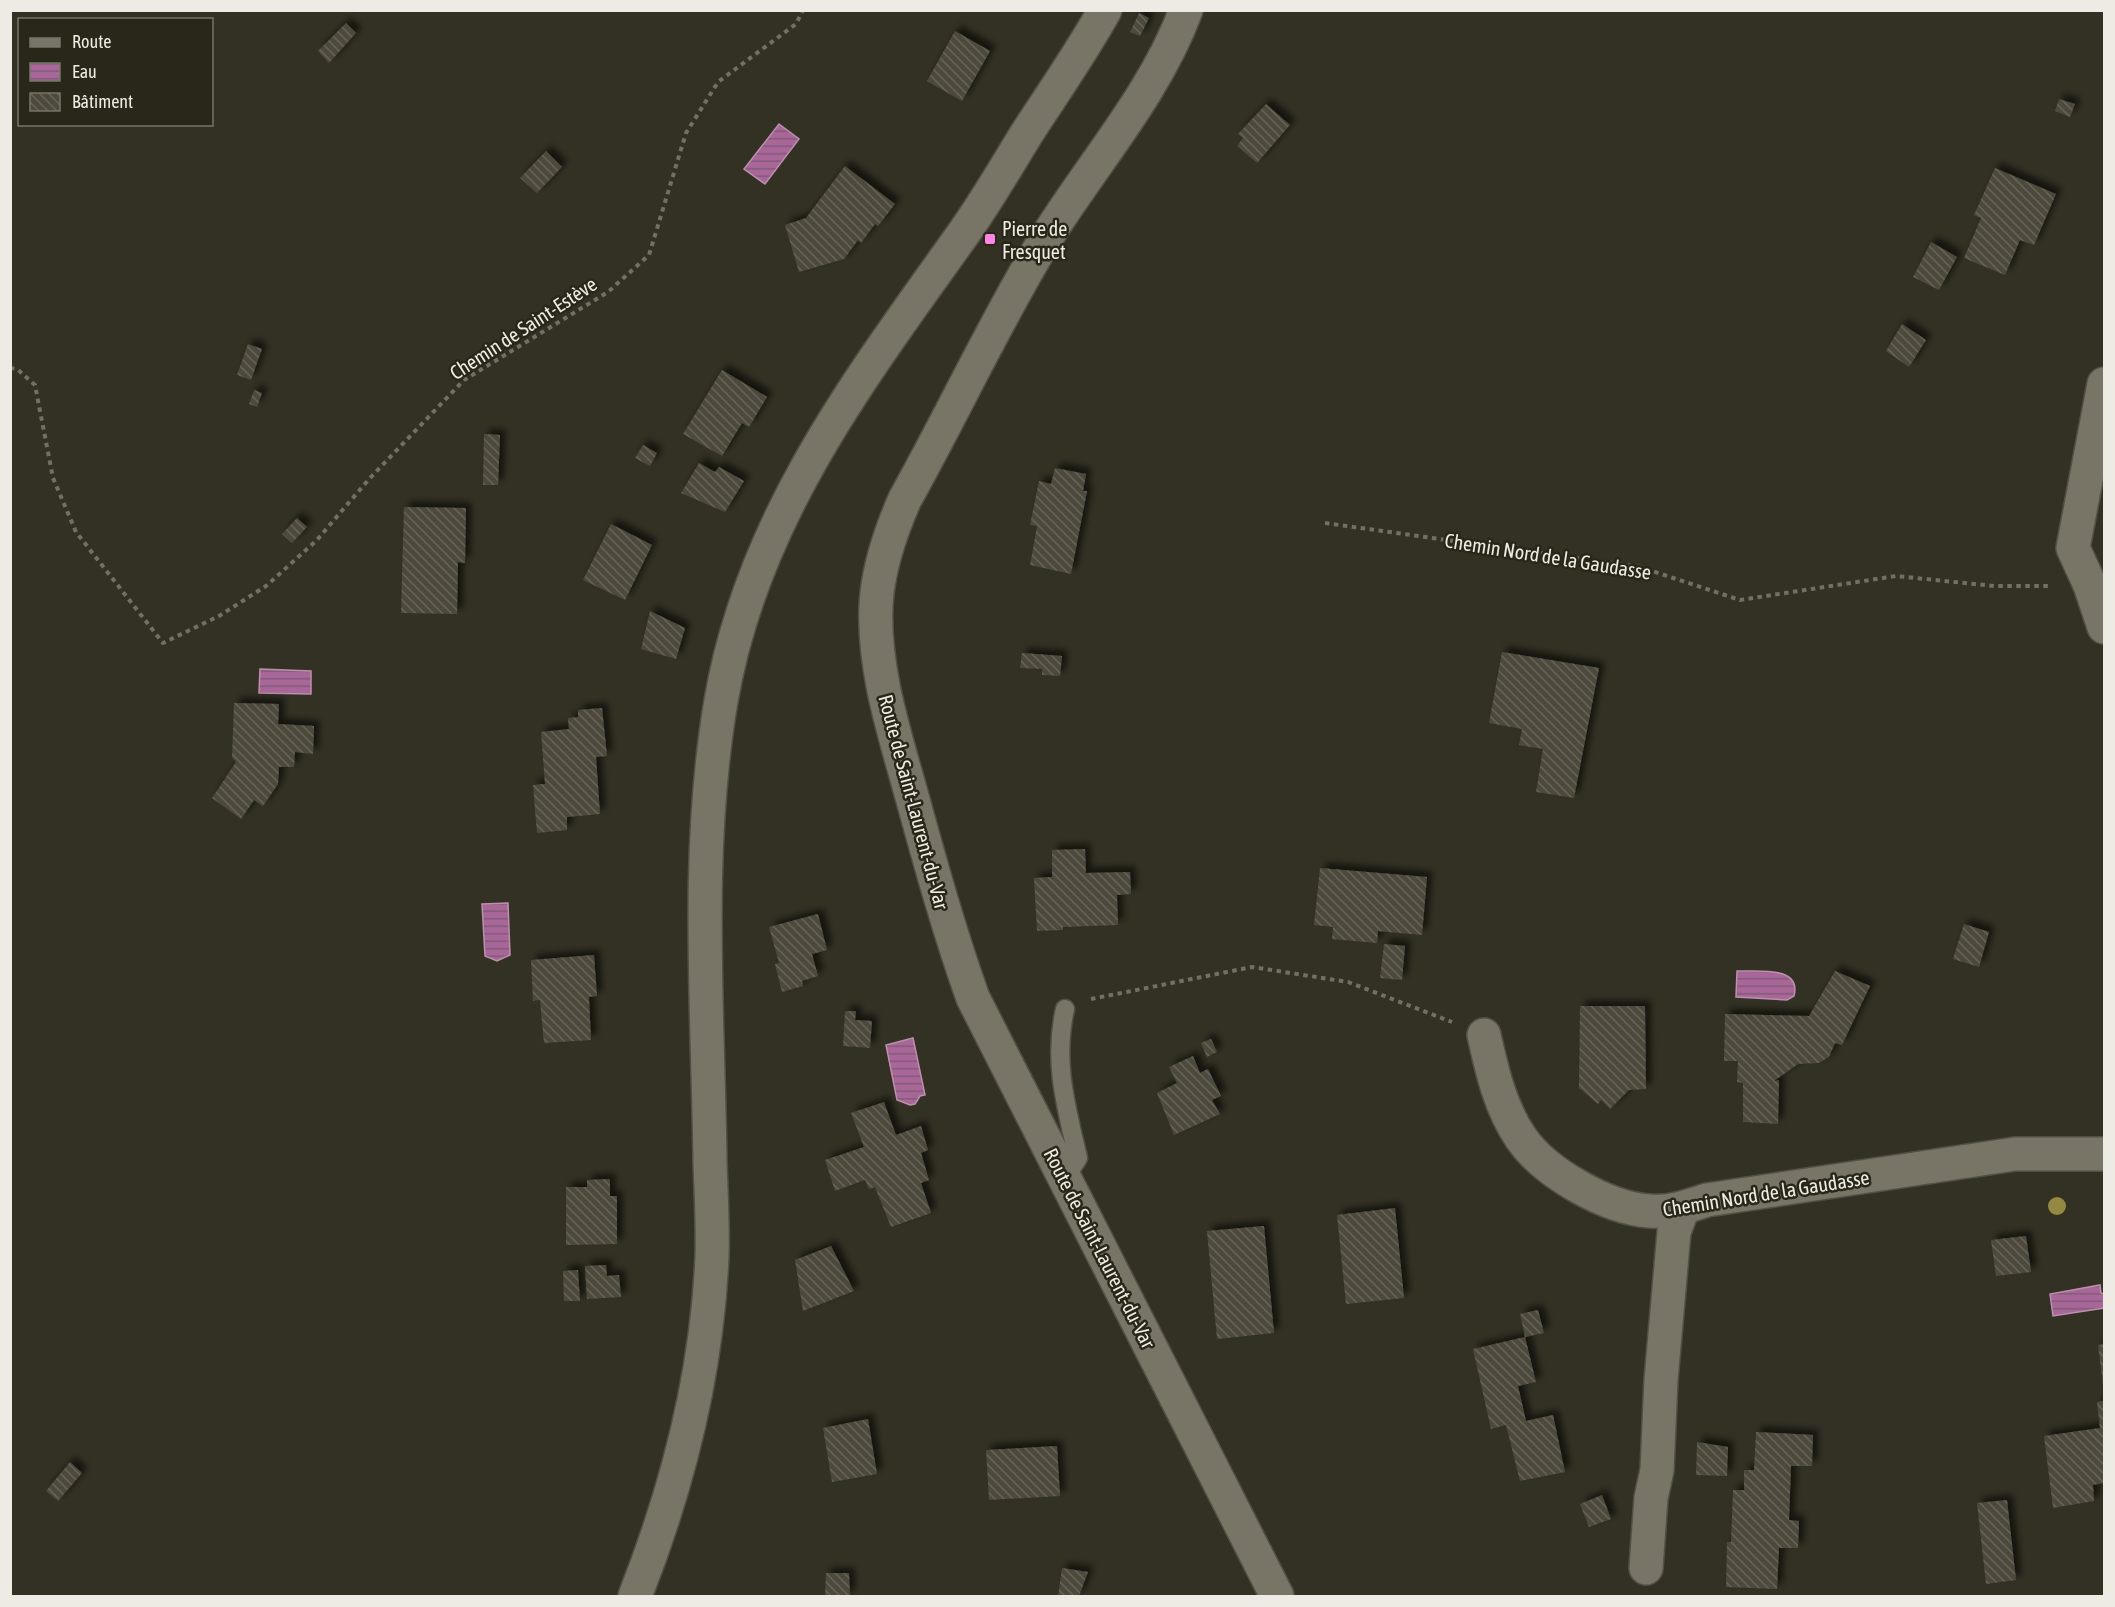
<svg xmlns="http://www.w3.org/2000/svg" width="2115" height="1607" viewBox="0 0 2115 1607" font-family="'Asap Condensed',sans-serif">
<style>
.water{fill:url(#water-rules);stroke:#bd8fae;stroke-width:1.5}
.building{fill:url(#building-back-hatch);filter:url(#shadow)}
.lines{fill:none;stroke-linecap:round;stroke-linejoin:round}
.lane-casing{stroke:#525045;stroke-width:21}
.street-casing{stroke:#525045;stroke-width:36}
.secondary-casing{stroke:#525045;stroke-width:36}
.path{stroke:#727065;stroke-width:4;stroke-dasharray:4.5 4.5;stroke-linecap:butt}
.lane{stroke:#787567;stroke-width:18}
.street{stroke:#787567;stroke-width:33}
.secondary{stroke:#787567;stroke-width:33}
.tree{fill:#948843}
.poi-dot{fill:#fd86e1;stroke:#29271a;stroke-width:2}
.labels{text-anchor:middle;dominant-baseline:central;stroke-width:5;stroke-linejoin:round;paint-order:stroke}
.poi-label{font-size:20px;fill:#edebe3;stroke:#29271a;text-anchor:start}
.street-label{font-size:20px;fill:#edebe3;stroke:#29271a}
</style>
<defs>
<pattern id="water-rules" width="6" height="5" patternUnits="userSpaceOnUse" patternTransform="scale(1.5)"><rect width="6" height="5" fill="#a86798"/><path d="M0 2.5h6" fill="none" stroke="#815a76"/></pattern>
<pattern id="building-back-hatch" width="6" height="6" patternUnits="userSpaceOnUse" patternTransform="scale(1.5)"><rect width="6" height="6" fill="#4d4a3c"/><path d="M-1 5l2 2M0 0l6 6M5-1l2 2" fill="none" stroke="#676458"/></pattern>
<filter id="shadow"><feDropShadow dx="5.5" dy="-5.5" stdDeviation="3" flood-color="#0009"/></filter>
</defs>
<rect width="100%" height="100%" fill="#333124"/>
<g class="water">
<polygon points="779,124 799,139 765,184 744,169"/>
<polygon points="260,669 311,671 311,694 259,693"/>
<polygon points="508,903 510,955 497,961 485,956 482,904"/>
<path d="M1737,971C1757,972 1802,965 1794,996L1787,1000L1736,997Z"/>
<polygon points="913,1038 925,1095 920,1096 915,1104 910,1105 897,1100 886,1045"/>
<polygon points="2100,1285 2101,1293 2104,1294 2104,1308 2053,1316 2050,1294"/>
</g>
<g class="building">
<polygon points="1139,13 1149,18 1140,36 1130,32"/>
<polygon points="346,23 356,33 329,63 318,51"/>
<polygon points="955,31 990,51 962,101 927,81"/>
<polygon points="2059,99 2075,104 2070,117 2055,111"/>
<polygon points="1266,104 1290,125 1257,163 1237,146 1243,138 1238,134"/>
<polygon points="546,151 562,167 537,193 520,178"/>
<polygon points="845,166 895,204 878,226 875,224 861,243 858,240 844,259 799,272 785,225 806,218"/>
<polygon points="1995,168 2056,194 2034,245 2020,240 2005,275 1964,258 1981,218 1974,215"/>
<polygon points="1931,242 1957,257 1939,290 1913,277"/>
<polygon points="1902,324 1926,340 1909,367 1886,351"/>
<polygon points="248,344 262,349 251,380 237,375"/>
<polygon points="722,370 767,397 749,427 742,423 722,456 683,434"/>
<polygon points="254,390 262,393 257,407 249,404"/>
<polygon points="484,434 500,435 498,485 483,485"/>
<polygon points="643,445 657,453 650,466 635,458"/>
<polygon points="699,463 715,472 719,467 744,481 725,512 681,493"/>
<polygon points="1055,468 1086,474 1083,491 1087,491 1071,574 1030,565 1037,526 1030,525 1039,481 1051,484"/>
<polygon points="404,507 466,508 465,563 458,562 457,614 401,613"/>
<polygon points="297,518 307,527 292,543 282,534"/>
<polygon points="611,524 652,545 625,600 583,580"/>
<polygon points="650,611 685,628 676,659 641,649"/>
<polygon points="1502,652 1599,668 1574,798 1536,792 1543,749 1519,745 1522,729 1489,723"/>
<polygon points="1022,653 1062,656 1060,676 1042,675 1042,669 1020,668"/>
<polygon points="234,703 279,704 278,724 314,726 313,754 295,752 294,767 279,767 278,784 263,806 254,800 241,819 212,798 236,762 232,757"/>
<polygon points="602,708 607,756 596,757 600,814 567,817 567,830 537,833 533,785 545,784 541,732 569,729 568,718 578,717 578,710"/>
<polygon points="1085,849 1086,873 1130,872 1131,894 1117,895 1118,925 1063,927 1063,930 1037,931 1034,878 1052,877 1052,850"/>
<polygon points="1320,868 1427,877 1422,935 1378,931 1377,943 1332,939 1333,927 1314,925"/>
<polygon points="818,914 827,950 812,954 818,976 802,981 803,986 782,992 775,964 779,963 769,927"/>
<polygon points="1964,924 1989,932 1979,967 1953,959"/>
<polygon points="1384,944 1405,946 1402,980 1380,978"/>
<polygon points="594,955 597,996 589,997 591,1040 544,1043 540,1000 533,1001 531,960"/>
<polygon points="1835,971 1870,986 1842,1045 1835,1043 1829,1057 1819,1063 1798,1064 1774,1081 1779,1080 1778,1124 1743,1122 1743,1083 1737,1082 1738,1061 1724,1061 1725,1014 1809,1016"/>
<polygon points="1580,1006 1645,1006 1646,1089 1629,1090 1610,1109 1601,1100 1598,1104 1579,1088"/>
<polygon points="845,1011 856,1011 855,1020 872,1021 870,1048 843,1046"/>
<polygon points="1211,1039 1217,1052 1207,1057 1201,1043"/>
<polygon points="1193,1056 1200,1073 1208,1069 1221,1096 1212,1100 1220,1114 1174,1135 1157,1093 1177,1083 1169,1067"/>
<polygon points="884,1102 896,1135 921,1126 928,1150 921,1153 929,1180 921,1183 931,1213 891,1227 875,1187 869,1189 865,1180 835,1191 825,1160 864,1147 851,1113"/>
<polygon points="610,1179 610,1196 617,1196 617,1244 566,1245 566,1187 587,1187 587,1180"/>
<polygon points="1395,1208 1404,1298 1346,1304 1337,1215"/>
<polygon points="1264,1226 1274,1333 1217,1339 1207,1231"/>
<polygon points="2026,1236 2031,1272 1996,1276 1991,1240"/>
<polygon points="831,1246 854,1291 803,1311 795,1260"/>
<polygon points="606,1265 607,1276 619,1275 621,1297 587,1299 585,1266"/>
<polygon points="578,1270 580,1301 564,1301 563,1271"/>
<polygon points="1538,1310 1544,1333 1525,1337 1520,1314"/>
<polygon points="1525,1337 1536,1382 1518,1386 1526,1421 1553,1415 1565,1472 1520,1481 1506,1425 1491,1429 1473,1349"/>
<polygon points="2104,1344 2104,1385 2103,1385 2098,1345"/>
<polygon points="2104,1401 2104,1483 2093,1485 2094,1501 2053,1508 2044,1436 2100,1428 2097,1402"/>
<polygon points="868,1419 877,1474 832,1482 823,1428"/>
<polygon points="1756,1432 1813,1435 1812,1466 1791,1466 1789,1520 1799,1521 1798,1548 1779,1548 1777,1589 1726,1587 1727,1542 1731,1542 1733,1490 1744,1490 1744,1470 1754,1470"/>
<polygon points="1697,1442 1728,1447 1727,1476 1696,1475"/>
<polygon points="1057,1446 1060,1496 989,1500 986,1450"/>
<polygon points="70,1462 82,1473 58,1501 46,1491"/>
<polygon points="1602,1495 1611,1519 1589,1527 1580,1504"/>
<polygon points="2007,1500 2016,1580 1986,1584 1977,1503"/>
<polygon points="1062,1568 1088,1572 1079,1596 1058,1596"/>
<polygon points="826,1573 849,1573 850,1596 825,1596"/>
</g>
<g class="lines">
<g class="lane-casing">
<path id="lane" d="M1065,1009C1053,1062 1066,1106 1078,1158L1065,1178"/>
</g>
<g class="street-casing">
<g id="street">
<polyline points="2104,384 2073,548 2090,585 2104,627"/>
<path d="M1484,1035C1492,1071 1500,1107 1521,1138C1545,1173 1607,1208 1649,1211C1669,1213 1689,1206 1707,1200L2015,1154H2104"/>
<polyline points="1646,1568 1651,1498 1657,1470 1661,1380 1674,1232 1683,1208"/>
<path d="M635,1596C678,1487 707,1375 712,1256C713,1225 711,1193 710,1162C708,1009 695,852 721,701C752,519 859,380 963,234C986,202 1006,167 1027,133C1053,93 1081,53 1105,10"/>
</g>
</g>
<g class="secondary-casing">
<path id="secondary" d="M1186,10C1154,96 1091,165 1043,243C993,326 952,415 905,499C890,533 878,568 876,605C873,668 894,732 911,793C930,862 949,931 973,998L1277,1596"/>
</g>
<g class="path">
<polyline points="10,368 17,369 35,385 53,478 76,532 163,643 219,616 266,586 316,541 370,478 464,380 608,292 649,255 686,133 718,82 796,24 803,10"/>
<polyline points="1325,523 1640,567 1740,600 1896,576 1994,586 2051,586"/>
<polyline points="1091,999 1252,967 1348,982 1452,1022"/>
</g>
<use href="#lane" class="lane"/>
<use href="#street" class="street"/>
<use href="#secondary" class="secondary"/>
</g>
<circle class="tree" cx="2057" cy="1206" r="9"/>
<rect class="poi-dot" x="984" y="233" width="12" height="12" rx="3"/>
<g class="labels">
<g class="poi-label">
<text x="1002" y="228">Pierre de<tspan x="1002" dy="23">Fresquet</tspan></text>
</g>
<g class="street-label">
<text transform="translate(523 328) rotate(-33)">Chemin de Saint-Estève</text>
<text transform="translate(1548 556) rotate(9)">Chemin Nord de la Gaudasse</text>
<text transform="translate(914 802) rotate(75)">Route de Saint-Laurent-du-Var</text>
<text transform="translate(1766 1193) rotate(-9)">Chemin Nord de la Gaudasse</text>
<text transform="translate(1100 1248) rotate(63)">Route de Saint-Laurent-du-Var</text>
</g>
</g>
<rect width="2115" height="1607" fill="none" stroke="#edebe3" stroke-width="24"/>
<rect x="18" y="18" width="195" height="108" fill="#29271a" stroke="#77756a" stroke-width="1.5"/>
<rect x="30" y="38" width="30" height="9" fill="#787567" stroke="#77756a" stroke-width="1.5"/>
<text x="72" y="48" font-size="18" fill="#edebe3">Route</text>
<rect x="30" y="63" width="30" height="18" fill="url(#water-rules)" stroke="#77756a" stroke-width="1.5"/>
<text x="72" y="78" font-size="18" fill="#edebe3">Eau</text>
<rect x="30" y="93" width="30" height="18" fill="url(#building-back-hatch)" stroke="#77756a" stroke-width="1.5"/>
<text x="72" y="108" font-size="18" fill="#edebe3">Bâtiment</text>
</svg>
